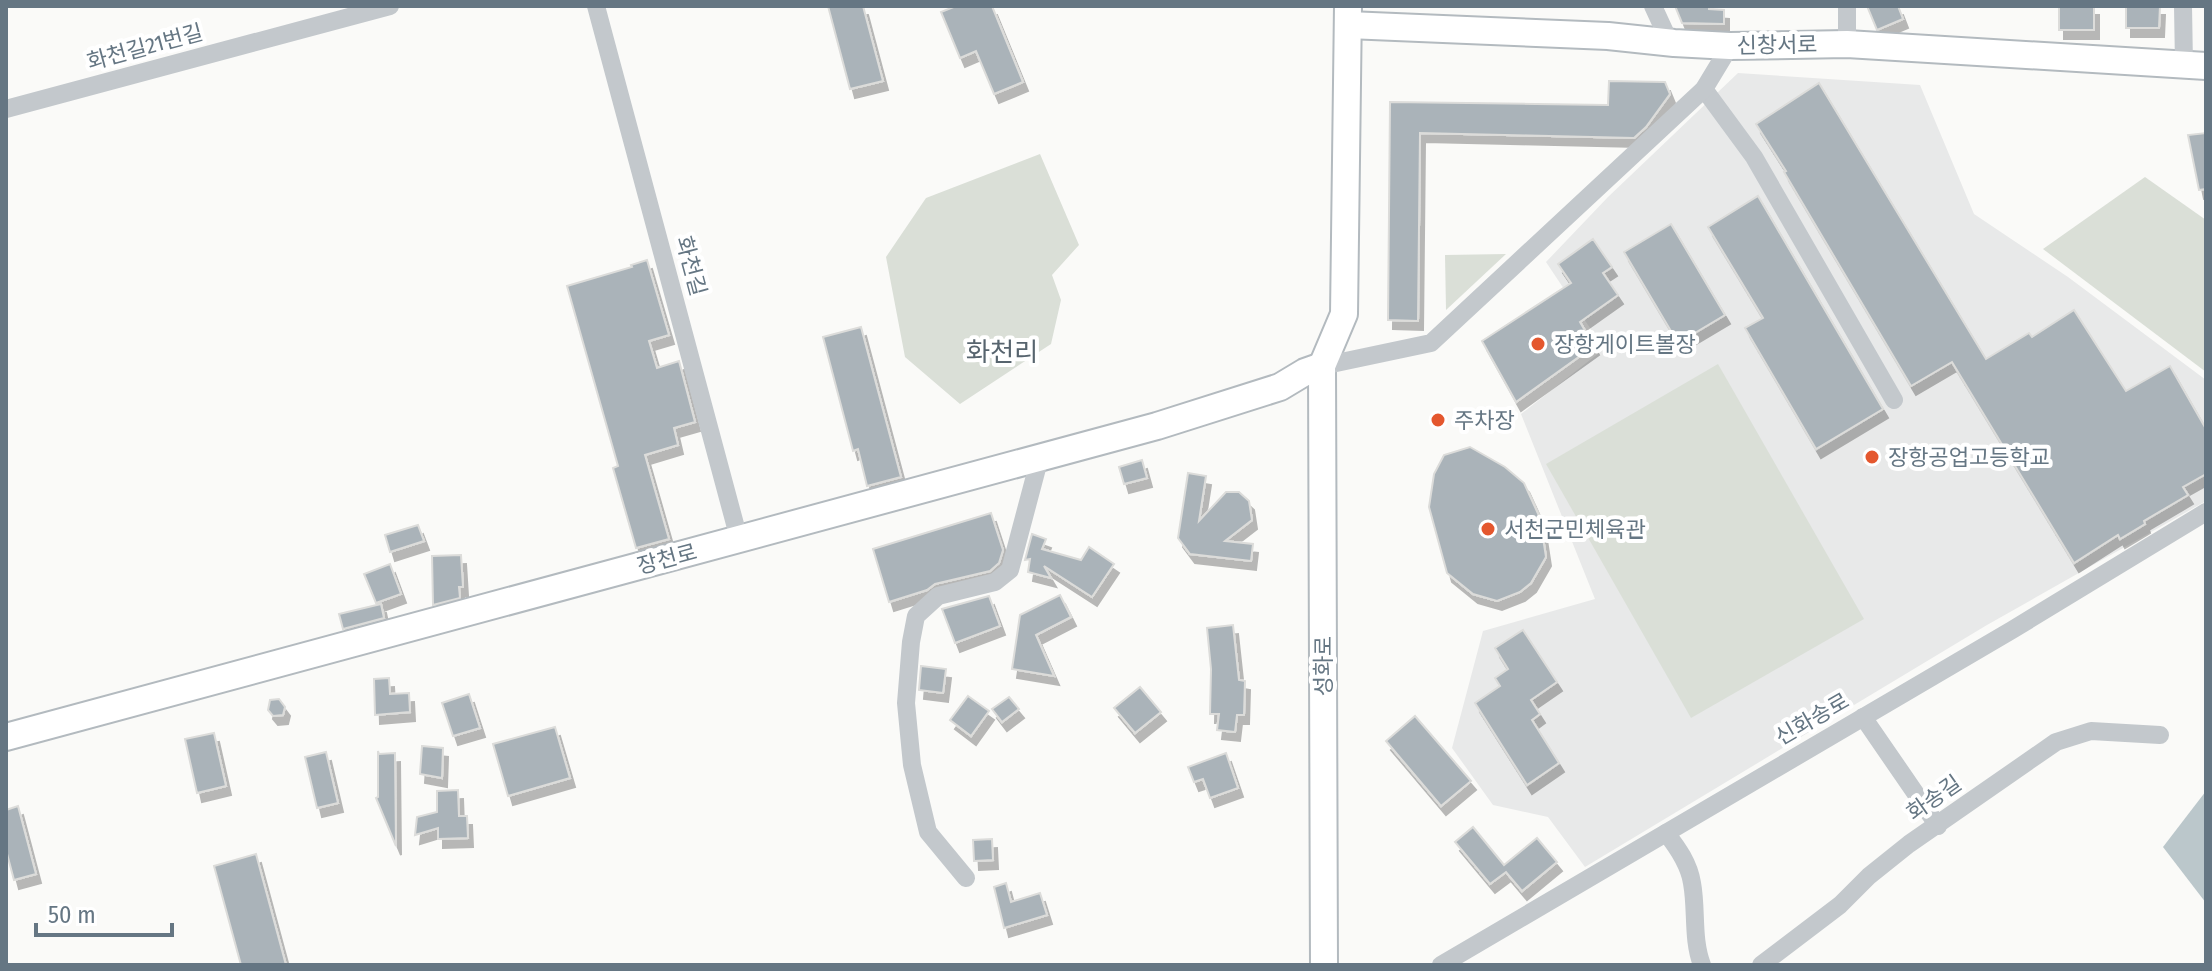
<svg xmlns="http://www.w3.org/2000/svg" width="2212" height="971" viewBox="0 0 2212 971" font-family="'Fira Sans Condensed','Noto Sans KR',sans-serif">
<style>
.built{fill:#e8e9e9}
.green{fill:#dadfd7}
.water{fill:#bbc7cb}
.building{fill:#aab3b9;stroke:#dcdcda;stroke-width:2;filter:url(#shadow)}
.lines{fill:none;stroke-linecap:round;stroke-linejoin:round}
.secondary-casing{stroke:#b3babf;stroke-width:30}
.street{stroke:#c3c8cc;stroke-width:18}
.secondary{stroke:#fff;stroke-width:26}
.poi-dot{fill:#e4572e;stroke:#fff;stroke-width:3}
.labels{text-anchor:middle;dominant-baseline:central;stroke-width:8;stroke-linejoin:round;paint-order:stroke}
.street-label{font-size:22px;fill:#657683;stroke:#fff}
.poi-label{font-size:22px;fill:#657683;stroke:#fff;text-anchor:start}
.quarter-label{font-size:26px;fill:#57646e;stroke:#fff}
</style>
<defs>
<filter id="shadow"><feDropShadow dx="5" dy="9" stdDeviation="0" flood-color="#0004"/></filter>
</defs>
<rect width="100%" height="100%" fill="#fafaf8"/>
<polygon class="built" points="1738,73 1920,85 1974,214 2068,277 2206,380 2206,501 1987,625 1585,867 1548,817 1493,805 1452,748 1483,631 1595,599 1521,414 1604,349 1546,262 1608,197"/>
<g class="green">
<polygon points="1040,154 1079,245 1052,275 1061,300 1051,344 960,404 905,357 886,257 926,198"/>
<polygon points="2145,177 2206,220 2206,372 2043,249"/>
<polygon points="1506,254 1446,310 1445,255"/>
<polygon points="1718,364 1864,619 1691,718 1546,464"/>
</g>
<polygon class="water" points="2206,791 2206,903 2163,847"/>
<g class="building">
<polygon points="828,6 863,6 883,81 850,89"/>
<polygon points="956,6 992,6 1023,82 994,94 976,51 960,58 941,12"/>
<polygon points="1675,6 1709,6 1709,9 1724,10 1724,24 1682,23"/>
<polygon points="1867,6 1898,6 1903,19 1877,30"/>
<rect x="2059" y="6" width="35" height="24"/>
<polygon points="2126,6 2160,6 2159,28 2126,28"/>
<polygon points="1609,81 1665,82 1670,94 1646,127 1634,138 1420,133 1418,321 1388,320 1390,102 1608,105"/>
<polygon points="1819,83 1986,359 2029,333 2032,337 2074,310 2126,391 2170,366 2206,429 2206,474 2183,487 2188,495 2144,521 2145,524 2120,539 2118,535 2074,563 1952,362 1911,386 1784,172 1786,171 1756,124"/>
<polygon points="2206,133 2206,189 2199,190 2188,135"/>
<polygon points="1758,196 1883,409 1816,449 1745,328 1763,318 1708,227"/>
<polygon points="1671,224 1725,315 1678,343 1624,252"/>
<polygon points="1593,239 1612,267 1603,273 1618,295 1580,322 1594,346 1516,402 1482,341 1571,283 1558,264"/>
<polygon points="647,260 669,335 649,341 657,368 679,361 695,422 674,428 678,445 645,455 669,539 636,548 613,468 618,466 567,286 632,267 631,265"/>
<polygon points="861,327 901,477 867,486 858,449 853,451 823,337"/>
<polygon points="1470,447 1505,467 1524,483 1540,518 1546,557 1531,583 1520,592 1497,601 1473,594 1447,573 1429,507 1434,474 1444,455"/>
<polygon points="1142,460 1147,478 1124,484 1119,467"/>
<polygon points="1188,473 1206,476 1199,521 1226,492 1239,492 1249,501 1252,520 1225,541 1253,544 1251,561 1190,554 1178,538"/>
<polygon points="991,513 1003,550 999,563 990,571 935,584 927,590 889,602 873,549"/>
<polygon points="418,525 424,541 390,552 385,535"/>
<polygon points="1032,534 1046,539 1042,549 1081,560 1089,547 1114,564 1092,597 1044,566 1051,578 1028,572 1030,559 1025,560"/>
<polygon points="461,555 463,587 459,587 460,598 433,605 432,556"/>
<polygon points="390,564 401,594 376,603 364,574"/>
<polygon points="1060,595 1071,617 1036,635 1054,676 1012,669 1020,615"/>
<polygon points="989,596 1000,626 955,643 942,609"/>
<polygon points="381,604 384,618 343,629 339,614"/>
<polygon points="1233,625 1239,680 1245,681 1244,715 1237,715 1235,732 1217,730 1219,714 1210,714 1211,669 1207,628"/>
<polygon points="1523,630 1557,682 1531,700 1540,714 1532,720 1559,763 1527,785 1475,703 1500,686 1495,678 1508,669 1495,648"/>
<polygon points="921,666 946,669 943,693 919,690"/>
<polygon points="389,678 390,694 409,693 410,712 375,715 374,679"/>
<polygon points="1140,687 1161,712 1135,733 1114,708"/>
<polygon points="469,694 480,728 453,736 442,703"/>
<polygon points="968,696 989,711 971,736 950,720"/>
<polygon points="1009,697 1019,709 1002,722 992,709"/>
<polygon points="279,699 285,707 283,715 273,716 268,710 270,700"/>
<polygon points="1415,716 1471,781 1441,806 1386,741"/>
<polygon points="555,727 570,778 508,796 493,744"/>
<polygon points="214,733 226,786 197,793 185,739"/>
<polygon points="422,746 443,748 442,778 420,774"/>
<polygon points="378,751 379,754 395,753 396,846 376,798 378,797"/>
<polygon points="326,752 338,803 317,808 305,757"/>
<polygon points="1226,753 1238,788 1210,798 1203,779 1194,782 1188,767"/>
<polygon points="458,790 459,816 467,816 468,838 438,839 438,828 415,835 417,817 437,812 437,791"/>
<polygon points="18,806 36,874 14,880 6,850 6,810"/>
<polygon points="1473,827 1504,865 1537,838 1557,862 1522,891 1506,872 1490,884 1455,842"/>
<polygon points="992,839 993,860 974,861 973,840"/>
<polygon points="256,854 286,965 241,965 214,866"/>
<polygon points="1006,883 1011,902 1040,893 1047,915 1004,928 994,887"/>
</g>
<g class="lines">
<g class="secondary-casing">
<g id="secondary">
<polyline points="1348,25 1608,36 1674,43 1730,46 1847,44 2206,66"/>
<polyline points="6,737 1157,426 1280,387 1305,372 1322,366"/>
<polyline points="1324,965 1322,366 1344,314 1348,6"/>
</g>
</g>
<g class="street">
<polyline points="596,6 739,539"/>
<polyline points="1653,6 1670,43"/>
<polyline points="1847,6 1847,44"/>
<polyline points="2183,6 2184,65"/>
<polyline points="1704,89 1754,157 1894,400"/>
<polyline points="6,109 390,6"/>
<polyline points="1322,366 1431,343 1704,89 1730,46"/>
<polyline points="1863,717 1938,826"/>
<path d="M1666,833C1678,848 1689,864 1692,883C1697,910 1692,939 1702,965"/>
<polyline points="966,878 928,832 912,765 906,703 911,642 916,616 938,596 995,582 1010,570 1040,457"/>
<polyline points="1441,965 2012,630 2206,512"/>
<polyline points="1761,965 1840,905 1869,876 1909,844 2056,742 2091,731 2160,735"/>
</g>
<use href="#secondary" class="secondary"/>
</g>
<g class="poi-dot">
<circle cx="1538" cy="344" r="8"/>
<circle cx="1438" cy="420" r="8"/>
<circle cx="1872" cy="457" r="8"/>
<circle cx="1488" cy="529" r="8"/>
</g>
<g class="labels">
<g class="street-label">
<text transform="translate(1777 45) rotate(-1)">신창서로</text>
<text transform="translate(145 47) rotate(-15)">화천길21번길</text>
<text transform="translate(691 266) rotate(75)">화천길</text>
<text transform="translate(667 559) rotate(-15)">장천로</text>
<text transform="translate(1323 666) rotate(-90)">성화로</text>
<text transform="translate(1812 719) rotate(-30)">신화송로</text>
<text transform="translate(1934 798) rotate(-35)">화송길</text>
</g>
<g class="poi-label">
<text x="1554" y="344">장항게이트볼장</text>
<text x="1454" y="420">주차장</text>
<text x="1888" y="457">장항공업고등학교</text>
<text x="1504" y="529">서천군민체육관</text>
</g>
<g class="quarter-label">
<text x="1002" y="352">화천리</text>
</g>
</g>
<rect width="2212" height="971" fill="none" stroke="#657683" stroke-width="16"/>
<path d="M36 923v12h136v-12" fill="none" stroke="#657683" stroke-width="4"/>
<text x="48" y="923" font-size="24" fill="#657683" stroke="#ffffff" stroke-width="6" paint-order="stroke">50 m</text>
</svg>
